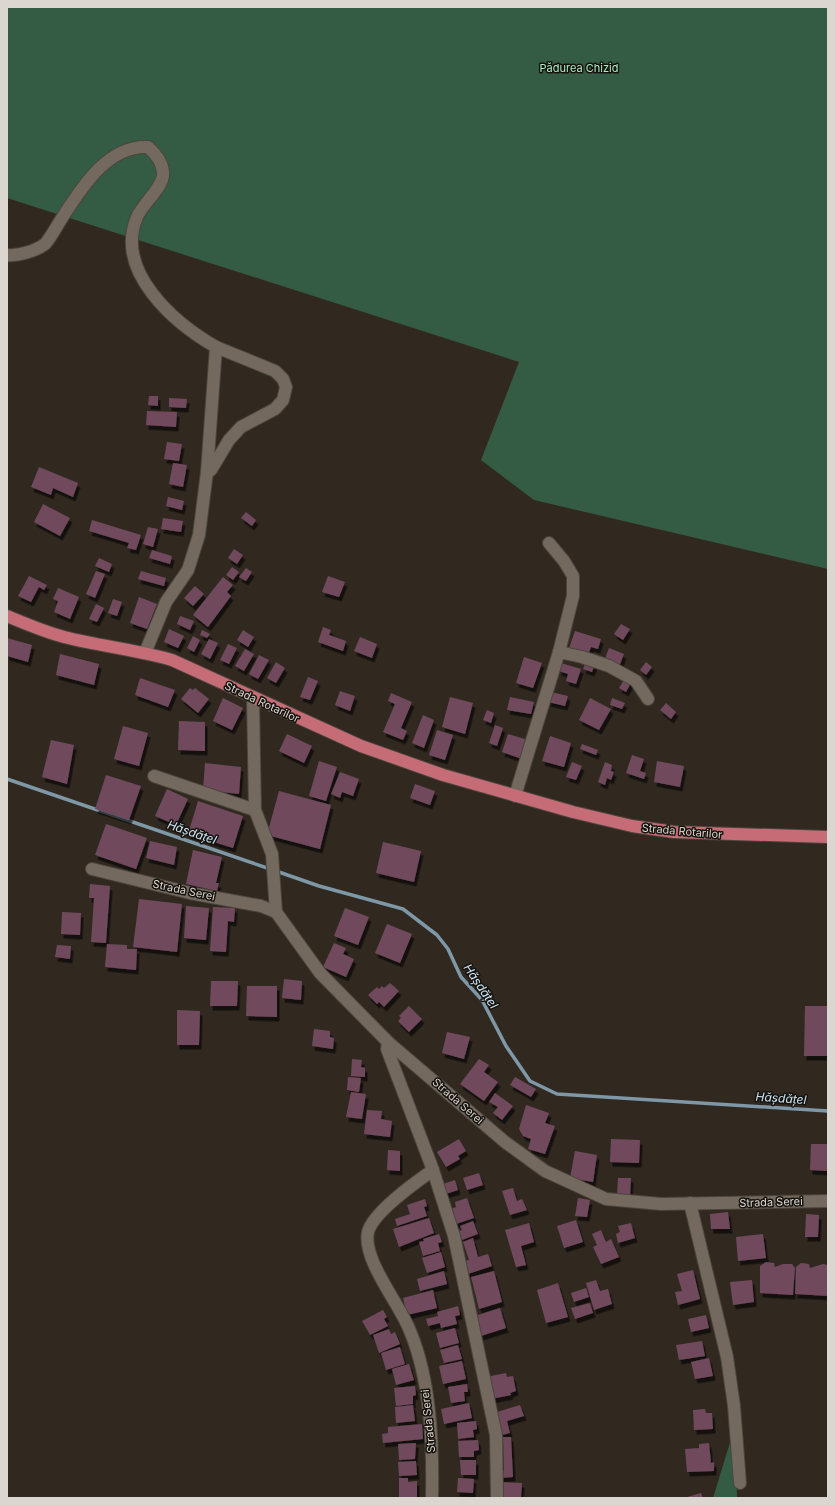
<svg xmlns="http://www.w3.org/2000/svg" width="835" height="1505" viewBox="0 0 835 1505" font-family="Inter,sans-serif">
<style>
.forest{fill:#345b44}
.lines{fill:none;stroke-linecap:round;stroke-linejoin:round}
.stream{stroke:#7e98a7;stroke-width:3.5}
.building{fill:#6f4a5c;filter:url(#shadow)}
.minor-casing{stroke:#4c453d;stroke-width:14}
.major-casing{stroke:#4c453d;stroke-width:14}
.minor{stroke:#73695f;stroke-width:12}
.major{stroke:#c66c77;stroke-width:12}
.labels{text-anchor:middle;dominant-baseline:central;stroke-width:3;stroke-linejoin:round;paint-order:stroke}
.park-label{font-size:11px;fill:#aaedc4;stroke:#16130e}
.street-label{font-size:11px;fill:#dcd6d0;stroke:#16130e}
.water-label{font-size:12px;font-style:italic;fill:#cbe5f5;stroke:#16130e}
</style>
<defs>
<filter id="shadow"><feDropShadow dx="2.5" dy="4.5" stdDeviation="0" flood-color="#0009"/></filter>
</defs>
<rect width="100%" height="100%" fill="#312920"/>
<g class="forest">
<polygon points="7,7 828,7 828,569 534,500 481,460 519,362 7,198"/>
<polygon points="736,1423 737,1498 713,1498"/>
</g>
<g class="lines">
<g class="stream">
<polyline points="7,779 270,869"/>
<polyline points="276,871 319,886 403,909 437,935 448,949 461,977 482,1000 506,1046 530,1081 557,1094 828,1111"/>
</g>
</g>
<g class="building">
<polygon points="149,396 158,396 158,406 148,405"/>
<polygon points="169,398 187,399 186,408 169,407"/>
<polygon points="147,411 177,412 176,427 146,425"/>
<polygon points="167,442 182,444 179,461 164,459"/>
<polygon points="173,463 187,465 183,487 169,484"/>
<polygon points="39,467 78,483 73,497 53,488 51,495 31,487"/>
<polygon points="168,497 184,501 182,510 166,506"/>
<polygon points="43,504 70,518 60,536 34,522"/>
<polygon points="246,512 256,520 252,526 241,518"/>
<polygon points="163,518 183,521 181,532 161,529"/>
<polygon points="92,520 141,535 136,550 127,548 129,543 89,531"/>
<polygon points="148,527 158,529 153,547 143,544"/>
<polygon points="234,549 243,555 237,564 228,558"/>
<polygon points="152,550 172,556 170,564 149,558"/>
<polygon points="99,558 112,564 109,572 95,566"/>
<polygon points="232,567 239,572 233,580 226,575"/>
<polygon points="246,568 252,572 246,581 239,577"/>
<polygon points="96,571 105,574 95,598 86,594"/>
<polygon points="141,571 166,578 164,586 138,579"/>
<polygon points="29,576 47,585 44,590 39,587 31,602 18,596"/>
<polygon points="328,576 345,582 339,597 322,592"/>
<polygon points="223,577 233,585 227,592 231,596 208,627 193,615"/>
<polygon points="195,586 204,594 193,606 184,598"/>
<polygon points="58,588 79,597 70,619 54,612 58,601 53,599"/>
<polygon points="139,597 157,604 147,629 130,623"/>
<polygon points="113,599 122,602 117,616 108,613"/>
<polygon points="96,604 104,608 97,622 89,619"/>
<polygon points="180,616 194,621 190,630 177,624"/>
<polygon points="621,624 630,629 623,640 614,634"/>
<polygon points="323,627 331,630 329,635 346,641 343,651 318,642"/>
<polygon points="169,629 184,636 178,648 164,642"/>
<polygon points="202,630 210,634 207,638 200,635"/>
<polygon points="243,630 254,637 248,647 237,640"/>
<polygon points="575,631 601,639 598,649 591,647 588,655 569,648"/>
<polygon points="193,636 200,640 194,652 187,648"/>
<polygon points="360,637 377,644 372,658 354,651"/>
<polygon points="7,638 32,645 28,662 7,656"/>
<polygon points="209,639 218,643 210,659 201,654"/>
<polygon points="228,644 237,648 229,664 220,660"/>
<polygon points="609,648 624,654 619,667 604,661"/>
<polygon points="245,649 254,654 244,671 235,666"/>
<polygon points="60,654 99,664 94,685 56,675"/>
<polygon points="259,655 269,660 258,679 249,674"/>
<polygon points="524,657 542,663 533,688 516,683"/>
<polygon points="586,661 595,664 592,672 583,669"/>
<polygon points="276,662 285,668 276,683 267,678"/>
<polygon points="646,662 652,667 646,675 640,670"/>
<polygon points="561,663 581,669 576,684 566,681 568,674 559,671"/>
<polygon points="308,677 318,681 310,700 300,697"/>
<polygon points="140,678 175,690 168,707 135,695"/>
<polygon points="625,678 632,681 626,692 619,688"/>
<polygon points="190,688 193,690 195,688 209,699 198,713 181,699"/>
<polygon points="340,691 355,696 350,711 335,705"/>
<polygon points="551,692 568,696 565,706 548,702"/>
<polygon points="391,693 412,702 401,728 407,731 403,740 383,732 395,704 388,701"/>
<polygon points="450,697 473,703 465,734 442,727"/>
<polygon points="510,697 534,702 531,714 507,710"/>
<polygon points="223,698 243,708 232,730 213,721"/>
<polygon points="590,698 611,709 599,730 579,720"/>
<polygon points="612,698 625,703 622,709 610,705"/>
<polygon points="666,703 676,712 671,719 660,710"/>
<polygon points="487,710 494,713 491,723 483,720"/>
<polygon points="423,715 434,720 424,748 412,743"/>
<polygon points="179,721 205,722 205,751 178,750"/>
<polygon points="495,725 503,728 497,746 489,743"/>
<polygon points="123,726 148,733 139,766 114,759"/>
<polygon points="437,730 453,735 445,760 429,755"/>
<polygon points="287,734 312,746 304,763 279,751"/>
<polygon points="508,734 528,740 522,759 502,752"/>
<polygon points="550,736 571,743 564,767 542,761"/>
<polygon points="51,740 74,745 67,784 42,777"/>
<polygon points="582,744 598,750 596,755 580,749"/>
<polygon points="632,755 644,759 640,771 646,773 644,779 626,773"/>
<polygon points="319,761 337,767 326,801 309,796"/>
<polygon points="657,761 684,766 680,787 654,782"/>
<polygon points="572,762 582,766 576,780 566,777"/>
<polygon points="605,762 612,765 611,771 614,772 611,780 607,778 605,785 598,782"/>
<polygon points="205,763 241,767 239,794 203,790"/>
<polygon points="340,772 359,779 353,796 342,792 340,798 331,794"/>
<polygon points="106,775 141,786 129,820 95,809"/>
<polygon points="415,784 435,791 430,805 410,798"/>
<polygon points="167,789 188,799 176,825 155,816"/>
<polygon points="279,791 331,805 320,849 267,835"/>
<polygon points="198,801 243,816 233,848 188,834"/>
<polygon points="106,824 147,838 136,869 95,855"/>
<polygon points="150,841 177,847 174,865 146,858"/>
<polygon points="383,842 421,851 414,882 376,873"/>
<polygon points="193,850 222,857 216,883 219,883 217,891 186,884"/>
<polygon points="90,884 110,886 106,943 91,942 94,898 89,898"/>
<polygon points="139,899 182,904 177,952 133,947"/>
<polygon points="186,906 209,908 206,940 184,938"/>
<polygon points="213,907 235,908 234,922 228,921 226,952 210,951"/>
<polygon points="345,908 369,917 358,945 334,936"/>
<polygon points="62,912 81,913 80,935 61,934"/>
<polygon points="387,924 412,934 400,963 375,953"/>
<polygon points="334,943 346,948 343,954 354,959 346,977 323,967"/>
<polygon points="107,944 127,945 127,949 137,949 136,970 105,967"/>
<polygon points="57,945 71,946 70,959 55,957"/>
<polygon points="284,979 302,981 301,1000 282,998"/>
<polygon points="211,981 238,981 237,1006 210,1006"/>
<polygon points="390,983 399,991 384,1007 379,1002 377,1004 368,995 377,987 379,989 382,986 384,988"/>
<polygon points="247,986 277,986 277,1017 246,1016"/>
<polygon points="409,1006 422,1019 409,1032 398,1021 401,1018 399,1016"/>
<polygon points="805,1006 828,1006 828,1056 804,1056"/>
<polygon points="177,1010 200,1011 199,1045 177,1045"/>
<polygon points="314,1029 330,1031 330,1037 334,1038 333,1049 312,1046"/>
<polygon points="447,1032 470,1037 464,1059 442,1053"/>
<polygon points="352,1059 362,1060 361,1067 365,1068 365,1077 351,1076"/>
<polygon points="479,1059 489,1065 484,1072 498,1082 484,1101 460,1084"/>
<polygon points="348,1077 361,1078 359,1092 347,1090"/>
<polygon points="515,1077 536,1089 531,1097 510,1085"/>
<polygon points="351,1092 366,1094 362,1119 346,1117"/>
<polygon points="495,1093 513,1106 502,1120 493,1113 498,1107 489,1102"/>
<polygon points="526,1105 549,1113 545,1123 555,1126 545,1154 528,1149 531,1139 523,1136 519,1129"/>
<polygon points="367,1110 382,1111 381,1119 392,1121 390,1137 364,1134"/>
<polygon points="459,1139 466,1151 458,1156 460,1159 446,1167 437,1152"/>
<polygon points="611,1139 640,1140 639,1163 610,1162"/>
<polygon points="811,1144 828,1144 828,1171 810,1170"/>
<polygon points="388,1150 400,1151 400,1171 387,1170"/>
<polygon points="575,1151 597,1155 593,1182 570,1178"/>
<polygon points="479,1173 483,1185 467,1190 463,1178"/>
<polygon points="618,1178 631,1178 630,1197 617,1196"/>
<polygon points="455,1180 458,1190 446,1194 443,1184"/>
<polygon points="513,1188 517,1201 522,1199 527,1210 510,1215 502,1191"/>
<polygon points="467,1198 474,1218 456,1224 451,1209 456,1207 455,1202"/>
<polygon points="578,1198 590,1200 587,1217 575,1216"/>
<polygon points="425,1199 427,1206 424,1207 427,1216 397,1226 395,1219 410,1214 407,1205"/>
<polygon points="728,1212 730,1229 711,1229 710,1214"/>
<polygon points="806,1214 819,1215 818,1237 805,1237"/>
<polygon points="429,1218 434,1233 399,1247 393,1229"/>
<polygon points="576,1220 583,1242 564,1248 557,1226"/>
<polygon points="473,1221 478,1234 462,1240 459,1231 462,1230 460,1226"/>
<polygon points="529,1223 534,1242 521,1246 526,1265 516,1267 505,1230"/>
<polygon points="631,1223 635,1238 618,1243 616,1234 620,1232 618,1226"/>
<polygon points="601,1230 606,1242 611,1239 619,1257 601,1264 593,1247 597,1245 592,1234"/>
<polygon points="439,1234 442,1242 438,1243 440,1251 423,1256 419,1242 424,1241 423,1239"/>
<polygon points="763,1234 766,1258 738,1261 736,1237"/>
<polygon points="473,1238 478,1257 488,1254 492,1266 468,1274 464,1261 469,1260 463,1242"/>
<polygon points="441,1252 445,1267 427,1273 422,1258"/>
<polygon points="766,1262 774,1263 775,1267 783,1264 792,1264 795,1268 793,1295 760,1293 760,1266"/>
<polygon points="801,1263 809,1264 810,1268 823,1264 828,1265 828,1296 795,1294 796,1267"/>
<polygon points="693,1270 700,1299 678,1305 675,1292 682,1291 677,1274"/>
<polygon points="444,1271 447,1284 420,1291 417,1279"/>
<polygon points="494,1271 502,1302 479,1309 471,1277"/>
<polygon points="596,1280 600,1291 608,1289 612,1304 594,1310 586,1283"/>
<polygon points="752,1280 754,1302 733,1305 730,1282"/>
<polygon points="558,1283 568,1317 546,1323 537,1290"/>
<polygon points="586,1288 589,1297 574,1302 571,1293"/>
<polygon points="433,1290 437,1308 407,1315 403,1298"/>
<polygon points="590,1303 593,1313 575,1319 571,1308"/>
<polygon points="458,1306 460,1315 455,1316 457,1324 441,1328 440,1323 428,1326 426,1319 438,1316 437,1312"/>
<polygon points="500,1308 506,1328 481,1336 475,1316"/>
<polygon points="383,1310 387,1317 384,1319 388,1326 370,1335 362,1321"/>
<polygon points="706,1315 709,1328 691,1332 688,1319"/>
<polygon points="455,1328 459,1343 440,1348 436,1333"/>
<polygon points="389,1329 391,1334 395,1332 400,1344 379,1353 373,1335"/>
<polygon points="702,1341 705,1356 679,1360 676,1345"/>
<polygon points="458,1345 462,1359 444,1363 440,1350"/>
<polygon points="400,1347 405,1364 386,1370 381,1353"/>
<polygon points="709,1358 713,1376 695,1379 691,1362"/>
<polygon points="462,1361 466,1379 443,1384 439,1366"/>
<polygon points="409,1364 414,1380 396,1385 392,1369"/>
<polygon points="506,1373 507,1377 513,1376 516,1391 510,1393 511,1395 491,1399 486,1377"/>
<polygon points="467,1384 468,1392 464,1392 465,1401 451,1403 448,1387"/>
<polygon points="415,1386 416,1395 413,1396 413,1404 396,1406 394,1388"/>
<polygon points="469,1403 472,1418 444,1424 441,1409"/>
<polygon points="413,1405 415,1421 396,1423 395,1407"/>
<polygon points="520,1405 524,1416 507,1421 510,1433 502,1435 494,1413"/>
<polygon points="705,1409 706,1413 712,1413 713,1429 694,1430 693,1410"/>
<polygon points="476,1421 477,1429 473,1430 474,1437 458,1439 457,1423"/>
<polygon points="422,1424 423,1439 383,1443 382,1434 388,1433 388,1427"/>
<polygon points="503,1437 511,1437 513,1477 500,1478 500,1472 504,1471"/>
<polygon points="478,1440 479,1450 474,1451 474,1457 459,1457 458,1441"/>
<polygon points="416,1443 415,1459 399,1460 398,1444"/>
<polygon points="709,1443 711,1463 714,1462 714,1471 687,1472 685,1449 699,1448 699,1444"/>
<polygon points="460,1460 476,1460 476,1475 461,1475"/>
<polygon points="416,1461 417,1475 399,1476 398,1462"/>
<polygon points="399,1478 408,1478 408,1482 417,1481 417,1497 399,1497"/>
<polygon points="458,1478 474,1479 473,1493 457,1492"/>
<polygon points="501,1482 522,1483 521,1498 500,1497"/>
<polygon points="701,1493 703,1498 688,1498 687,1497"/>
</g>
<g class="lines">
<g class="minor-casing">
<g id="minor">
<path d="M7,255C18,256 36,251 45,244C52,236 56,227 62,218C81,189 107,145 148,147C156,154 164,164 163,176C160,191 143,203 137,217C114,271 174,323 216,347L207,472L199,535L188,570L166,602L145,653"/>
<polyline points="207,472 211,470 229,440 241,427 275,409 283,400 286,387 283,379 275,371 216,347"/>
<polyline points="559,652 582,657 609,666 636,681 648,699"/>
<polyline points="253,698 255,810 272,854 276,912 320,973 388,1042 505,1142 545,1171 606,1199 661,1204 828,1201"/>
<polyline points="154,776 255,810"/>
<polyline points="515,796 559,652 573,596 573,576 564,561 549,543"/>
<polyline points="92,869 190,893 261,906 276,912"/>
<polyline points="388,1042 387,1049 433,1170 454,1236 496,1435 497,1498"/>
<polyline points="690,1203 727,1357 734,1406 740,1483"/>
<path d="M432,1498C433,1445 431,1381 410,1331C400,1304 362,1260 368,1232C373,1212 416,1182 433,1170"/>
</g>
</g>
<g class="major-casing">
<path id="major" d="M7,616C26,624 45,632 64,637C100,646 136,650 172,660L361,746L443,775L573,812L632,826L674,832L828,837"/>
</g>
<use href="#minor" class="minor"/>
<use href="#major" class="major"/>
</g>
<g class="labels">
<g class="park-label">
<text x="579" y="68">Pădurea Chizid</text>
</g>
<g class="street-label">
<text transform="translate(262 702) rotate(25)">Strada Rotarilor</text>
<text transform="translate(682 831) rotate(5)">Strada Rotarilor</text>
<text transform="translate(184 890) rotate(12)">Strada Serei</text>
<text transform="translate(458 1101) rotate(41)">Strada Serei</text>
<text transform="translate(771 1202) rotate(-2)">Strada Serei</text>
<text transform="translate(428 1421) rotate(-96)">Strada Serei</text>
</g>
<g class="water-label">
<text transform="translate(192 832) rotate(19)">Hășdățel</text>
<text transform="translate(481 986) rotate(56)">Hășdățel</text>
<text transform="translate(781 1098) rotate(4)">Hășdățel</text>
</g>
</g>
<rect width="835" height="1505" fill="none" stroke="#dcd6d0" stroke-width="16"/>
</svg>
